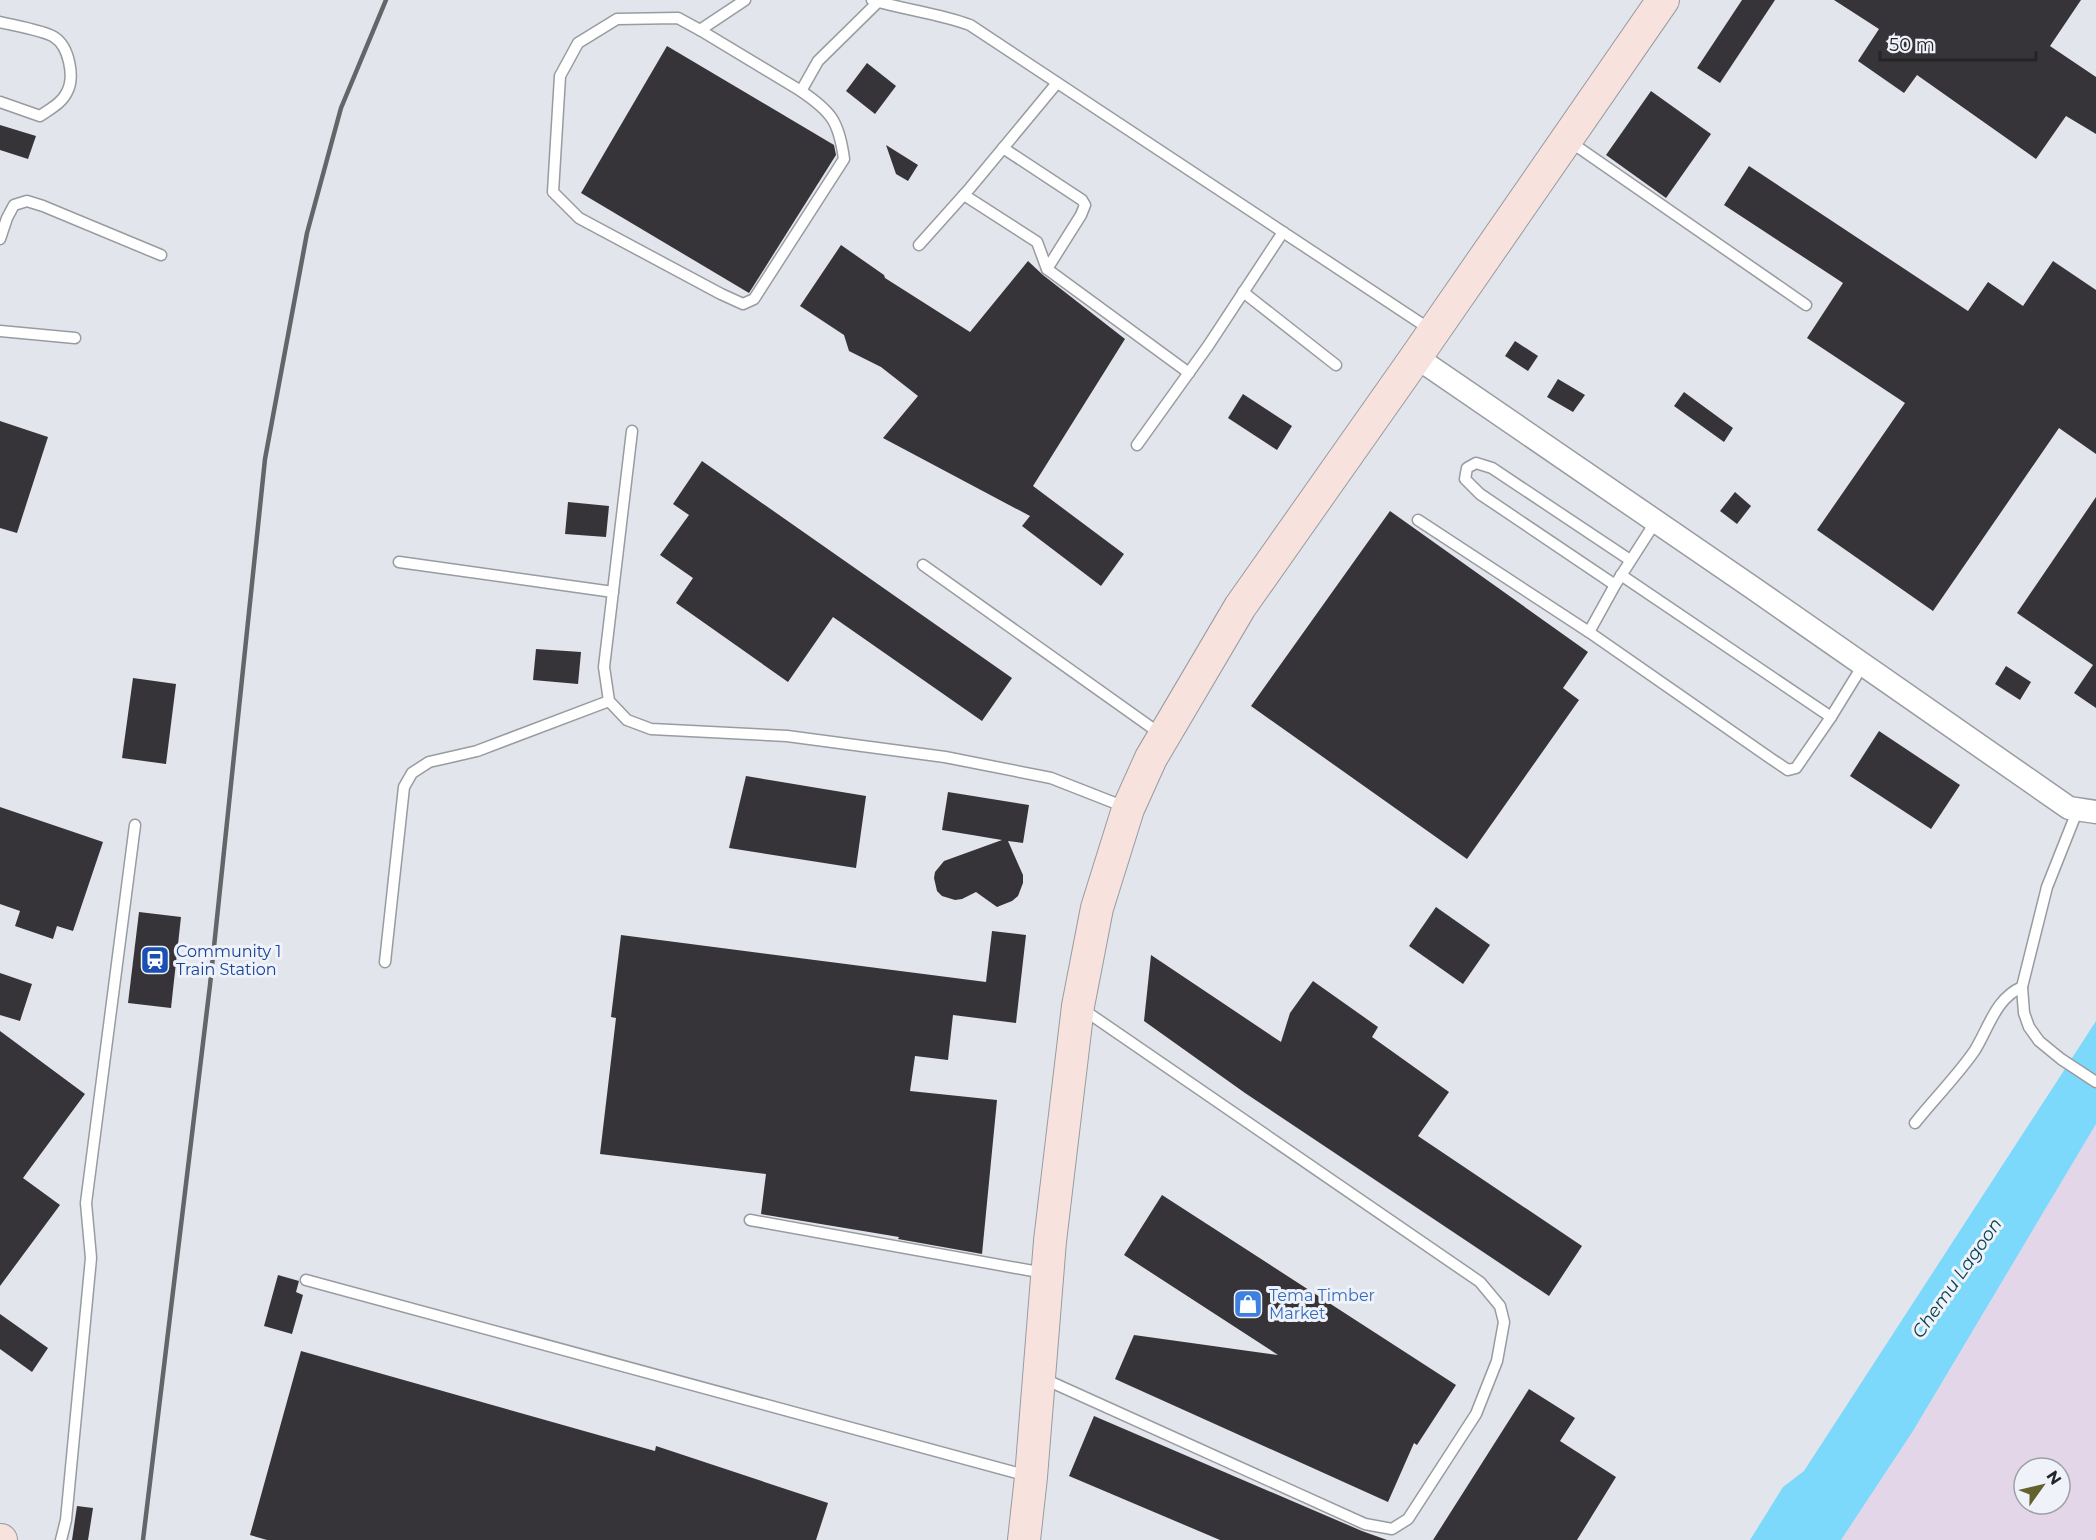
<svg xmlns="http://www.w3.org/2000/svg" width="2096" height="1540" viewBox="0 0 2096 1540" font-family="Montserrat,sans-serif">
<style>
.industrial{fill:#e3d6e9;fill-rule:evenodd}
.water{fill:#7cd9fb}
.building{fill:#373439}
.lines{fill:none;stroke-linecap:round;stroke-linejoin:round}
.lane-casing{stroke:#989ba0;stroke-width:13}
.street-casing{stroke:#989ba0;stroke-width:25}
.secondary-casing{stroke:#989ba0;stroke-width:34}
.lane{stroke:#fff;stroke-width:10}
.street{stroke:#fff;stroke-width:22}
.secondary{stroke:#f8e2dd;stroke-width:32}
.rail{stroke:#636569;stroke-width:4.5}
.labels{text-anchor:middle;dominant-baseline:central;stroke-width:6;stroke-linejoin:round;paint-order:stroke}
.transit-label{font-size:16px;fill:#164399;stroke:#eff2f8;text-anchor:start}
.shop-label{font-size:16px;fill:#366cbe;stroke:#eff2f8;text-anchor:start}
.water-label{font-size:18px;font-style:italic;fill:#074153;stroke:#eff2f8}
</style>
<rect width="100%" height="100%" fill="#e2e5eb"/>
<path class="industrial" d="M2096,1124V1540H1841L1913,1431ZM2024,1468H2060V1504H2024Z"/>
<polygon class="water" points="2096,1021 2096,1124 1913,1431 1841,1540 1750,1540 1783,1487 1804,1471"/>
<g class="building">
<polygon points="1742,0 1775,0 1720,83 1697,68"/>
<polygon points="1834,0 2081,0 2050,46 2096,77 2096,134 2066,116 2036,159 1917,75 1904,93 1858,61 1879,29"/>
<polygon points="667,46 834,145 836,155 749,293 581,193"/>
<polygon points="867,63 896,86 875,114 846,91"/>
<polygon points="1651,91 1711,134 1666,198 1606,155"/>
<polygon points="0,125 36,136 28,159 0,150"/>
<polygon points="886,145 918,165 908,181 896,174"/>
<polygon points="1749,166 1968,311 1988,282 2023,306 2053,261 2096,290 2096,454 2059,428 1933,611 1817,530 1905,403 1807,338 1843,283 1724,205"/>
<polygon points="841,245 884,275 885,278 970,332 1028,261 1043,275 1125,339 1033,486 1124,554 1101,586 1022,526 1030,516 883,438 918,396 881,367 849,351 844,335 800,306"/>
<polygon points="1515,341 1538,356 1528,371 1505,356"/>
<polygon points="1558,379 1585,395 1573,412 1547,397"/>
<polygon points="1684,392 1733,428 1724,442 1674,406"/>
<polygon points="1243,394 1292,426 1277,450 1228,418"/>
<polygon points="0,421 48,437 17,533 0,528"/>
<polygon points="702,461 1012,678 982,721 833,617 788,682 676,603 693,578 660,555 689,515 673,504"/>
<polygon points="1735,492 1751,506 1737,524 1720,511"/>
<polygon points="2096,497 2096,708 2074,693 2093,665 2017,613"/>
<polygon points="568,502 609,506 606,537 565,534"/>
<polygon points="1390,511 1588,652 1563,688 1579,700 1467,859 1251,706"/>
<polygon points="536,649 581,652 578,684 533,680"/>
<polygon points="2006,666 2031,682 2020,700 1995,684"/>
<polygon points="133,678 176,684 166,764 122,758"/>
<polygon points="1879,731 1960,785 1931,829 1850,776"/>
<polygon points="746,776 866,796 856,868 729,848"/>
<polygon points="948,792 1029,805 1023,843 1008,841 1023,875 1023,883 1018,896 1012,901 997,907 976,892 962,899 955,900 942,896 937,891 934,878 935,872 944,861 1002,840 942,830"/>
<polygon points="0,807 103,842 73,931 57,926 53,939 15,926 20,911 0,904"/>
<polygon points="1436,907 1490,945 1463,984 1409,946"/>
<polygon points="139,912 181,917 171,1008 128,1003"/>
<polygon points="992,931 1026,935 1016,1023 953,1015 948,1060 915,1056 910,1091 997,1100 982,1254 898,1239 899,1237 761,1214 766,1174 600,1154 616,1018 611,1017 621,935 986,982"/>
<polygon points="1151,955 1281,1042 1290,1013 1313,981 1378,1027 1372,1037 1449,1092 1418,1136 1582,1246 1549,1296 1245,1093 1144,1021"/>
<polygon points="0,973 32,984 20,1021 0,1015"/>
<polygon points="0,1031 85,1094 23,1178 60,1205 0,1286"/>
<polygon points="1162,1195 1456,1385 1417,1445 1414,1443 1388,1502 1115,1379 1134,1335 1278,1355 1124,1255"/>
<polygon points="278,1275 299,1281 296,1292 303,1295 292,1334 264,1326"/>
<polygon points="0,1314 48,1348 32,1372 0,1349"/>
<polygon points="301,1351 655,1451 656,1446 828,1503 816,1540 267,1540 250,1535"/>
<polygon points="1529,1389 1575,1418 1560,1441 1616,1477 1577,1540 1433,1540"/>
<polygon points="1094,1416 1362,1531 1387,1540 1220,1540 1069,1476"/>
<polygon points="77,1506 93,1508 88,1540 72,1540"/>
</g>
<g class="lines">
<g class="lane-casing">
<g id="lane">
<path d="M745,0L700,30L678,18L617,19L578,43L560,76L553,192L579,218L721,294L743,304L754,299L844,159C839,122 832,112 801,91L818,61L878,2"/>
<path d="M872,0C905,10 938,13 970,25L1431,330"/>
<path d="M0,22C12,25 46,31 54,37C69,46 75,77 67,92C62,103 50,109 40,116L0,102"/>
<polyline points="700,30 801,91"/>
<polyline points="1569,141 1806,305"/>
<polyline points="1003,148 1082,200 1085,205 1081,215 1047,269"/>
<polyline points="964,195 1037,242 1047,269 1189,373"/>
<polyline points="0,239 7,218 14,205 27,201 43,206 161,255"/>
<polyline points="919,245 970,188 1057,83"/>
<polyline points="1243,292 1336,365"/>
<polyline points="0,331 75,338"/>
<polyline points="632,431 604,667 609,701 627,720 651,729 787,736 945,757 1051,778 1125,807"/>
<polyline points="1137,445 1208,346 1283,232"/>
<polyline points="1418,520 1589,632"/>
<polyline points="1656,521 1615,585 1589,632 1773,760 1788,770 1796,768 1831,717 1863,665"/>
<polyline points="399,562 613,592"/>
<polyline points="923,565 1162,735"/>
<polyline points="1621,575 1831,717"/>
<polyline points="1615,585 1480,494 1465,479 1467,468 1476,463 1492,468 1630,560"/>
<polyline points="2078,809 2047,887 2022,987 2024,1013 2029,1027 2039,1041 2061,1059 2096,1082"/>
<polyline points="385,962 404,787 412,773 429,762 477,751 609,701"/>
<path d="M1915,1123C1933,1100 1959,1074 1975,1050C1989,1027 1996,998 2022,987"/>
<polyline points="750,1220 1044,1273"/>
<polyline points="306,1280 1028,1476"/>
<polyline points="1042,1378 1365,1524 1392,1529 1408,1519 1476,1414 1497,1361 1504,1322 1500,1306 1480,1282 1081,1008"/>
<polyline points="61,1540 66,1520 91,1258 86,1203 135,825"/>
</g>
</g>
<g class="street-casing">
<polyline id="street" points="1416,357 1753,588 2069,808 2096,812"/>
</g>
<g class="secondary-casing">
<g id="secondary">
<polyline points="0,1540 1,1540"/>
<polyline points="1024,1540 1031,1477 1050,1241 1078,1006 1097,908 1128,809 1151,758 1240,607 1416,357 1663,0"/>
</g>
</g>
<use href="#lane" class="lane"/>
<use href="#street" class="street"/>
<use href="#secondary" class="secondary"/>
<polyline class="rail" points="143,1540 210,985 265,459 307,233 341,108 386,0"/>
</g>
<defs>
<g id="station-square" transform="scale(1.5)"><rect x="-9" y="-9" width="18" height="18" rx="4" fill="#1a4fb4" stroke="#eff2f8"/><path d="M-3-6H3Q5-6 5-4V2Q5 4 3 4L4.5 6H3L1.5 4h-3L-3 6H-4.5L-3 4Q-5 4-5 2V-4Q-5-6-3-6ZM-3.5-4v3h7v-3ZM-3.5 1v1.5H-2V1ZM2 1v1.5H3.5V1Z" fill="#fff"/></g>
<g id="shop-square" transform="scale(1.5)"><rect x="-9" y="-9" width="18" height="18" rx="4" fill="#3f7fe0" stroke="#eff2f8"/><path d="M-5-2.5h2.3a2.7 3.5 0 0 1 5.4 0H5L5.5 6h-11ZM-1.5-2.5h3a1.5 2.3 0 0 0-3 0Z" fill="#fff"/></g>
</defs>
<g fill-rule="evenodd">
<use href="#station-square" x="155" y="960"/>
<use href="#shop-square" x="1248" y="1304"/>
</g>
<g class="labels">
<g class="transit-label">
<text x="176" y="951">Community 1<tspan x="176" dy="18">Train Station</tspan></text>
</g>
<g class="shop-label">
<text x="1269" y="1295">Tema Timber<tspan x="1269" dy="18">Market</tspan></text>
</g>
<g class="water-label">
<text transform="translate(1957 1278) rotate(-55)">Chemu Lagoon</text>
</g>
</g>
<g transform="translate(2042 1486) rotate(56)"><circle r="28" fill="#eff2f8" stroke="#9da0a4" stroke-width="1.5"/>
<path d="M0-4.5L10 22L0 15L-10 22Z" fill="#63612e"/>
<text y="-9" font-size="16" font-weight="bold" text-anchor="middle" fill="#232527">N</text>
</g>
<path d="M1880 51v9h156v-9" fill="none" stroke="#232527" stroke-width="3"/>
<text x="1889" y="51" font-size="18" fill="#232527" stroke="#eff2f8" stroke-width="4.5" paint-order="stroke">50 m</text>
</svg>
